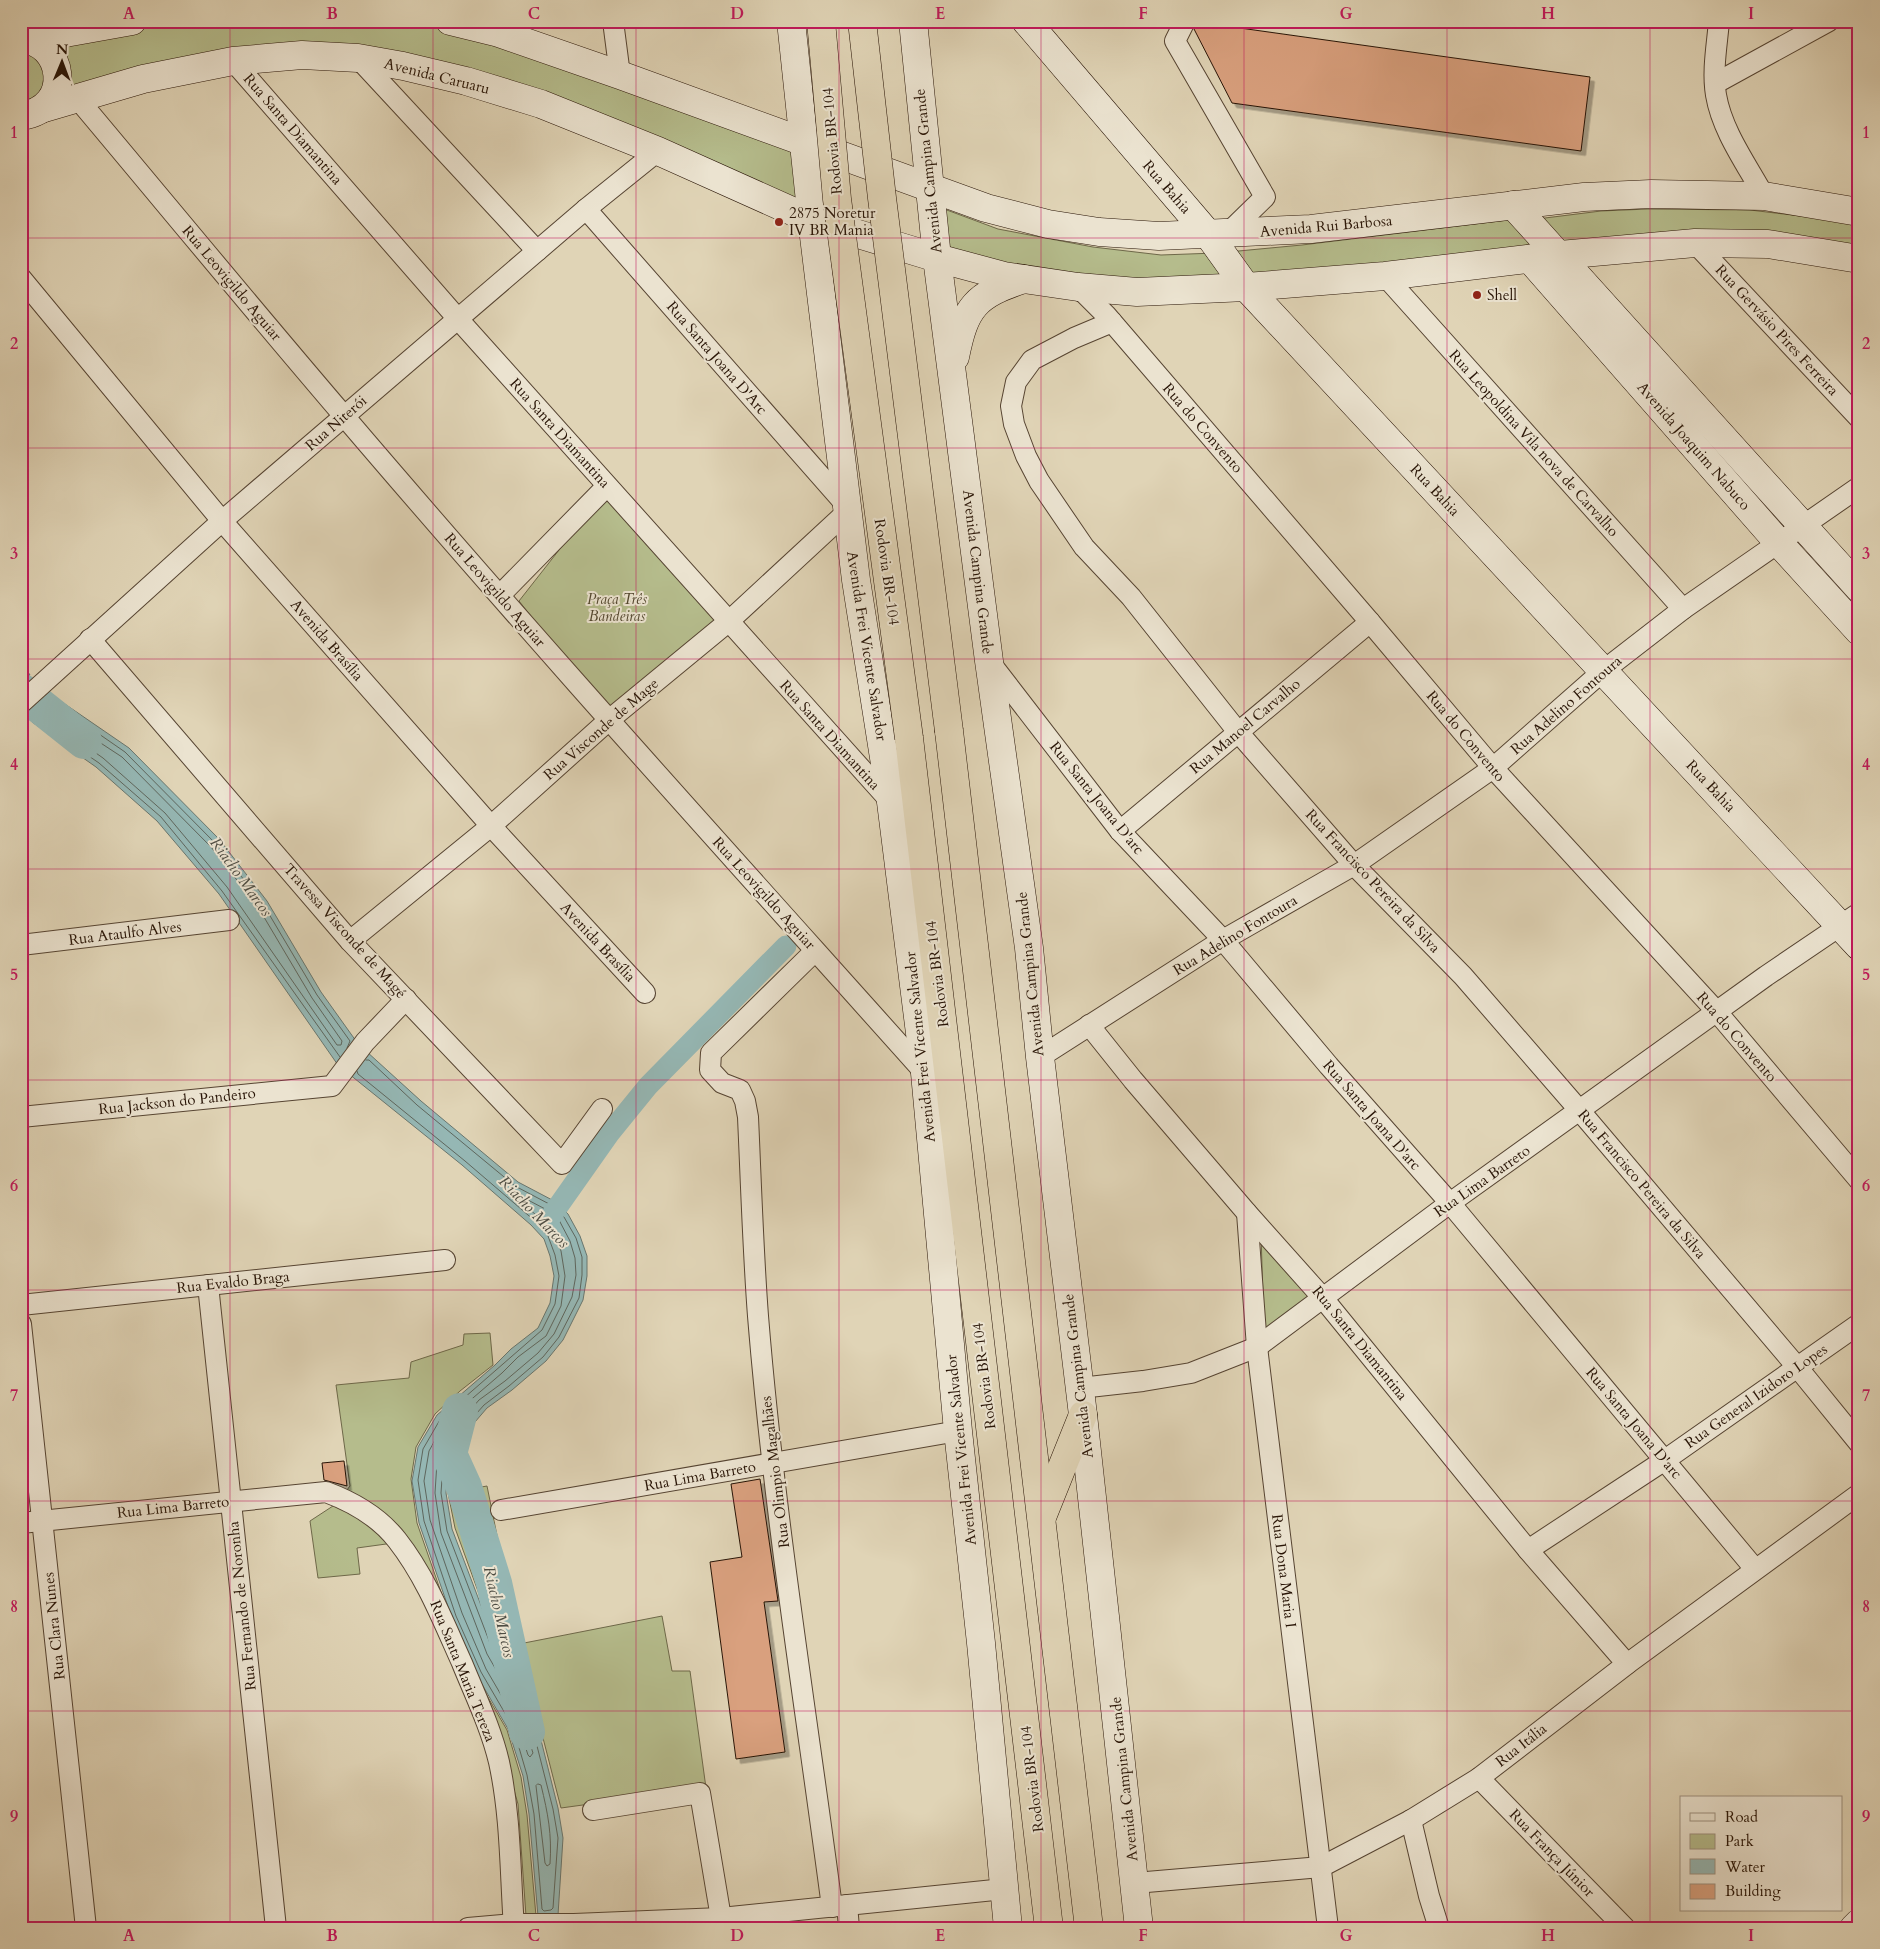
<svg xmlns="http://www.w3.org/2000/svg" width="1880" height="1949" viewBox="0 0 1880 1949" font-family="Cardo,serif">
<style>
.green{fill:#b5bc8c;stroke:#6e6849}
.water{fill:#95b7b4;stroke:#69766e}
.lines{fill:none;stroke-linecap:round;stroke-linejoin:round}
.shore{stroke:#5e665d;stroke-width:1}
.canal{stroke:#95b7b4;stroke-width:21}
.river{stroke:#95b7b4;stroke-width:36}
.building{fill:#d9a07e;stroke:#281406;filter:url(#shadow)}
.street-casing{stroke:#564432;stroke-width:22}
.secondary-casing{stroke:#281406;stroke-width:29}
.highway-casing{stroke:#281406;stroke-width:29}
.street{stroke:#ebe3d0;stroke-width:20}
.secondary{stroke:#ebe3d0;stroke-width:28}
.highway{stroke:#e0d4b6;stroke-width:28}
.highway-bridge-casing{stroke:#281406;stroke-width:29;stroke-linecap:butt}
.highway-bridge{stroke:#e0d4b6;stroke-width:28}
.grid{fill:none;stroke:#c2185b;stroke-width:1;stroke-opacity:0.55}
.poi-dot{fill:#8f2418;stroke:#ebe3d0;stroke-width:2}
.labels{text-anchor:middle;dominant-baseline:central;stroke-width:4;stroke-linejoin:round;paint-order:stroke}
.street-label{font-size:15px;fill:#281406;stroke:#ebe3d0}
.poi-label{font-size:15px;fill:#281406;stroke:#ebe3d0;text-anchor:start}
.park-label{font-size:15px;font-style:italic;fill:#52462e;stroke:#ebe3d0}
.water-label{font-size:16px;font-style:italic;fill:#4e4d43;stroke:#ebe3d0}
.neatline{fill:none;stroke:#c2185b;stroke-width:2}
.grid-label{font-size:16px;text-anchor:middle;font-weight:bold;fill:#c2185b}
</style>
<defs>
<filter id="shadow"><feDropShadow dx="4.5" dy="4.5" stdDeviation="0" flood-color="#0004"/></filter>
</defs>
<rect width="100%" height="100%" fill="#e0d4b6"/>
<filter id="stains"><feTurbulence type="fractalNoise" baseFrequency=".004" numOctaves="4"/><feColorMatrix values="0 0 0 0 .2 0 0 0 0 .09 0 0 0 0 .02 0 0 0 .5 -.17"/></filter>
<radialGradient id="worn" r=".72"><stop offset=".6" stop-color="#630" stop-opacity="0"/><stop offset="1" stop-color="#630" stop-opacity=".3"/></radialGradient>
<g class="green">
<polygon points="163,21 425,21 480,36 800,148 806,208 642,139 342,53 58,98 47,43"/>
<polygon points="21,44 54,77 21,112"/>
<polygon points="936,206 998,229 1093,247 1161,255 1216,253 1236,283 1131,287 943,256"/>
<polygon points="1648,209 1750,210 1859,223 1859,253 1561,249 1537,219 1601,211"/>
<polygon points="1516,219 1544,253 1249,283 1228,252 1302,245"/>
<polygon points="603,494 724,613 605,710 519,601"/>
<polygon points="1261,1233 1312,1296 1264,1333"/>
<polygon points="490,1333 493,1365 460,1391 435,1414 416,1447 411,1479 417,1523 450,1618 475,1675 507,1730 521,1777 527,1815 536,1916 526,1916 518,1804 504,1755 408,1541 357,1548 360,1574 318,1578 310,1521 336,1504 350,1486 336,1385 409,1378 411,1362 463,1345 464,1334"/>
<polygon points="487,1486 519,1644 662,1616 672,1671 690,1671 706,1788 561,1808 543,1738 531,1703 499,1649 455,1528 448,1493"/>
</g>
<g class="water">
<polygon points="21,662 30,675 21,683"/>
<polygon points="59,700 129,748 219,839 267,901 321,992 356,1041 340,1068 219,894 157,821 96,767 32,722"/>
<polygon points="366,1051 421,1101 518,1182 556,1202 568,1214 580,1236 587,1256 587,1276 583,1300 563,1340 546,1361 512,1390 487,1408 457,1443 448,1464 446,1493 452,1529 498,1650 529,1703 541,1740 558,1808 563,1838 558,1915 538,1916 529,1814 523,1776 508,1729 476,1674 452,1618 419,1523 412,1481 418,1447 437,1415 495,1365 511,1349 538,1328 550,1303 554,1276 550,1256 544,1239 531,1225 462,1165 349,1074"/>
</g>
<g class="lines">
<g class="shore">
<polygon points="58,715 122,757 211,847 258,907 312,998 342,1041 341,1045 337,1045 227,887 165,813 103,758 53,723 52,720"/>
<polyline points="340,1057 222,891 161,817 99,763 42,724 42,720 60,707 125,752 215,843 263,904 317,995 350,1041 347,1048"/>
<polyline points="357,1071 358,1074 465,1161 535,1221 548,1236 555,1255 559,1276 555,1304 542,1330 441,1418 423,1449 418,1480 424,1521 456,1616 481,1672 513,1727 527,1775 534,1814 542,1909 544,1911 551,1910 553,1908 558,1838 553,1809 536,1742 524,1705 493,1651 447,1531 441,1493 443,1464 453,1440 484,1405 509,1386 543,1357 559,1337 579,1298 582,1275 582,1257 576,1238 564,1217 553,1206 515,1186 417,1105 369,1060 366,1060"/>
<polygon points="526,1199 549,1211 559,1220 570,1241 575,1258 576,1275 572,1297 554,1334 538,1353 505,1381 479,1400 448,1436 437,1462 435,1493 441,1533 487,1654 518,1708 533,1753 530,1757 528,1755 518,1724 486,1669 462,1613 430,1520 424,1481 429,1451 445,1422 502,1373 518,1357 546,1336 561,1306 565,1276 561,1251 553,1231 523,1203 523,1200"/>
<path d="M538,1784L541,1785C548,1814 552,1834 550,1864L547,1866L545,1863L536,1786Z"/>
</g>
<polyline class="canal" points="547,1222 609,1134 648,1086 786,946"/>
<g class="river">
<polyline points="21,691 84,741"/>
<polyline points="460,1411 449,1454 464,1487 494,1583 527,1732"/>
</g>
</g>
<g class="building">
<polygon points="1197,22 1590,77 1581,151 1232,103 1194,29"/>
<polygon points="344,1461 347,1486 324,1480 322,1463"/>
<polygon points="760,1479 778,1601 764,1602 785,1752 736,1759 710,1562 742,1557 731,1484"/>
</g>
<g class="lines">
<g class="street-casing">
<g id="street">
<polyline points="613,21 620,75"/>
<polyline points="1185,21 1175,41 1265,197 1227,234"/>
<path d="M1719,21C1717,45 1712,71 1716,95C1722,131 1747,165 1764,196"/>
<polyline points="358,58 537,251"/>
<polyline points="233,61 458,319 891,802"/>
<polyline points="1716,83 1829,21"/>
<path d="M77,98C166,204 254,311 344,416C534,639 730,855 925,1073"/>
<polyline points="586,209 847,506"/>
<polyline points="1695,243 1859,418"/>
<polyline points="1385,276 1683,609"/>
<polyline points="21,278 222,521 491,826 645,993"/>
<polyline points="1078,287 1106,315 1370,622 1493,768 1717,1012 1859,1180"/>
<polyline points="1112,322 1074,338 1032,360 1016,382 1011,406 1014,424 1026,456 1039,481 1084,547 1131,597 1238,732 1354,865 1463,976 1580,1111 1798,1368 1859,1443"/>
<polyline points="500,595 607,486"/>
<polyline points="90,639 350,941 562,1164 602,1109"/>
<polyline points="989,661 1120,831 1223,940 1329,1066 1450,1203 1755,1569"/>
<polyline points="21,703 222,521 586,209 658,151"/>
<polyline points="1120,831 1370,622"/>
<polyline points="350,941 491,826 609,720 728,622 848,511"/>
<polyline points="21,945 229,920"/>
<path d="M815,951L711,1053L710,1070L722,1083L740,1090L745,1101L748,1117C751,1183 753,1250 758,1316C774,1514 806,1710 832,1907"/>
<polyline points="1089,1025 1133,1080 1247,1213 1322,1297 1528,1550 1627,1664"/>
<polyline points="1040,1057 1223,940 1354,865 1493,768 1603,671 1683,609 1859,487"/>
<polyline points="21,1117 332,1086 365,1042 406,999"/>
<polyline points="1247,1213 1257,1347 1328,1928"/>
<polyline points="208,1285 276,1928"/>
<polyline points="21,1305 445,1260"/>
<polyline points="21,1324 86,1928"/>
<polyline points="1080,1388 1143,1381 1191,1373 1257,1347 1450,1203 1766,976 1859,913"/>
<polyline points="501,1510 958,1431"/>
<path d="M21,1523L326,1492C353,1502 379,1517 397,1540C426,1577 443,1621 462,1663C475,1695 491,1728 499,1762C511,1817 510,1872 514,1928"/>
<polyline points="1528,1550 1665,1460 1859,1324"/>
<polyline points="1479,1778 1625,1928"/>
<polyline points="593,1810 700,1793 721,1918"/>
<polyline points="1411,1820 1429,1896 1439,1928"/>
<polyline points="1135,1883 1321,1867 1411,1820 1479,1778 1627,1664 1859,1494"/>
<polyline points="847,1905 849,1928"/>
<polyline points="468,1928 514,1924 574,1924 721,1918 1004,1889"/>
</g>
</g>
<g class="secondary-casing">
<g id="secondary">
<polyline points="450,21 499,33 620,75 986,208 1048,224 1099,232 1159,236 1311,229 1584,197 1651,194 1764,196 1859,212"/>
<polyline points="791,21 812,220 856,580 891,802 925,1073 958,1431 981,1643 1008,1928"/>
<polyline points="913,21 937,258 989,661 1029,948 1040,1057 1083,1415 1139,1928"/>
<polyline points="1026,21 1208,234 1246,287 1859,946"/>
<path d="M21,40C63,39 76,108 21,116"/>
<polyline points="26,40 132,21"/>
<polyline points="44,108 143,79 233,61 302,55 358,58 403,66 466,81 541,104 658,151 812,220 937,258 1004,276 1078,287 1137,292 1246,287 1385,276 1560,255 1695,243 1768,244 1859,259"/>
<polyline points="1513,205 1859,588"/>
<polyline points="1530,259 1778,542 1859,631"/>
<path d="M955,357C965,307 975,295 1024,279"/>
<polyline points="1854,1928 1859,1923"/>
</g>
</g>
<g class="highway-casing">
<g id="highway">
<polyline points="949,731 1089,1928"/>
<polyline points="909,738 1049,1928"/>
<polyline points="1042,1517 1083,1415"/>
</g>
</g>
<use href="#street" class="street"/>
<use href="#secondary" class="secondary"/>
<use href="#highway" class="highway"/>
<g class="highway-bridge-casing">
<g id="highway-bridge">
<polyline points="821,21 837,199 909,738"/>
<polyline points="862,21 882,198 949,731"/>
</g>
</g>
<use href="#highway-bridge" class="highway-bridge"/>
</g>
<path class="grid" d="M230,21V1928M433,21V1928M636,21V1928M839,21V1928M1041,21V1928M1244,21V1928M1447,21V1928M1650,21V1928M21,238H1859M21,448H1859M21,659H1859M21,869H1859M21,1080H1859M21,1290H1859M21,1501H1859M21,1711H1859"/>
<g class="poi-dot">
<circle cx="779" cy="222" r="5"/>
<circle cx="1477" cy="295" r="5"/>
</g>
<g class="labels">
<g class="street-label">
<text transform="translate(437 76) rotate(14)">Avenida Caruaru</text>
<text transform="translate(293 129) rotate(49)">Rua Santa Diamantina</text>
<text transform="translate(832 141) rotate(-95)">Rodovia BR-104</text>
<text transform="translate(928 171) rotate(-96)">Avenida Campina Grande</text>
<text transform="translate(1167 187) rotate(49)">Rua Bahia</text>
<text transform="translate(1326 226) rotate(-5)">Avenida Rui Barbosa</text>
<text transform="translate(232 283) rotate(50)">Rua Leovigildo Aguiar</text>
<text transform="translate(1777 330) rotate(47)">Rua Gervásio Pires Ferreira</text>
<text transform="translate(717 358) rotate(49)">Rua Santa Joana D'Arc</text>
<text transform="translate(336 423) rotate(-41)">Rua Niterói</text>
<text transform="translate(1203 428) rotate(49)">Rua do Convento</text>
<text transform="translate(560 433) rotate(48)">Rua Santa Diamantina</text>
<text transform="translate(1534 443) rotate(48)">Rua Leopoldina Vila nova de Carvalho</text>
<text transform="translate(1694 446) rotate(49)">Avenida Joaquim Nabuco</text>
<text transform="translate(1435 490) rotate(47)">Rua Bahia</text>
<text transform="translate(887 572) rotate(82)">Rodovia BR-104</text>
<text transform="translate(978 572) rotate(83)">Avenida Campina Grande</text>
<text transform="translate(495 590) rotate(49)">Rua Leovigildo Aguiar</text>
<text transform="translate(327 640) rotate(49)">Avenida Brasília</text>
<text transform="translate(867 646) rotate(81)">Avenida Frei Vicente Salvador</text>
<text transform="translate(1566 705) rotate(-41)">Rua Adelino Fontoura</text>
<text transform="translate(1245 726) rotate(-40)">Rua Manoel Carvalho</text>
<text transform="translate(601 729) rotate(-41)">Rua Visconde de Mage</text>
<text transform="translate(830 735) rotate(48)">Rua Santa Diamantina</text>
<text transform="translate(1466 736) rotate(50)">Rua do Convento</text>
<text transform="translate(1711 786) rotate(47)">Rua Bahia</text>
<text transform="translate(1097 798) rotate(51)">Rua Santa Joana D'arc</text>
<text transform="translate(1373 881) rotate(47)">Rua Francisco Pereira da Silva</text>
<text transform="translate(764 893) rotate(48)">Rua Leovigildo Aguiar</text>
<text transform="translate(345 931) rotate(48)">Travessa Visconde de Magé</text>
<text transform="translate(125 933) rotate(-7)">Rua Ataulfo Alves</text>
<text transform="translate(1235 935) rotate(-31)">Rua Adelino Fontoura</text>
<text transform="translate(598 942) rotate(47)">Avenida Brasília</text>
<text transform="translate(937 974) rotate(-97)">Rodovia BR-104</text>
<text transform="translate(1030 974) rotate(-96)">Avenida Campina Grande</text>
<text transform="translate(1737 1037) rotate(49)">Rua do Convento</text>
<text transform="translate(920 1047) rotate(-96)">Avenida Frei Vicente Salvador</text>
<text transform="translate(177 1101) rotate(-6)">Rua Jackson do Pandeiro</text>
<text transform="translate(1372 1115) rotate(49)">Rua Santa Joana D'arc</text>
<text transform="translate(1482 1181) rotate(-35)">Rua Lima Barreto</text>
<text transform="translate(1642 1184) rotate(50)">Rua Francisco Pereira da Silva</text>
<text transform="translate(233 1282) rotate(-6)">Rua Evaldo Braga</text>
<text transform="translate(1360 1343) rotate(51)">Rua Santa Diamantina</text>
<text transform="translate(984 1376) rotate(-97)">Rodovia BR-104</text>
<text transform="translate(1078 1376) rotate(-97)">Avenida Campina Grande</text>
<text transform="translate(1756 1396) rotate(-35)">Rua General Izidoro Lopes</text>
<text transform="translate(1634 1423) rotate(50)">Rua Santa Joana D'arc</text>
<text transform="translate(961 1450) rotate(-96)">Avenida Frei Vicente Salvador</text>
<text transform="translate(775 1472) rotate(-97)">Rua Olimpio Magalhães</text>
<text transform="translate(700 1476) rotate(-10)">Rua Lima Barreto</text>
<text transform="translate(173 1507) rotate(-6)">Rua Lima Barreto</text>
<text transform="translate(1284 1571) rotate(83)">Rua Dona Maria I</text>
<text transform="translate(242 1606) rotate(-96)">Rua Fernando de Noronha</text>
<text transform="translate(54 1626) rotate(-96)">Rua Clara Nunes</text>
<text transform="translate(463 1671) rotate(68)">Rua Santa Maria Tereza</text>
<text transform="translate(1521 1745) rotate(-38)">Rua Itália</text>
<text transform="translate(1032 1779) rotate(-97)">Rodovia BR-104</text>
<text transform="translate(1124 1779) rotate(-96)">Avenida Campina Grande</text>
<text transform="translate(1552 1853) rotate(46)">Rua França Júnior</text>
</g>
<g class="poi-label">
<text x="789" y="213">2875 Noretur<tspan x="789" dy="17">IV BR Mania</tspan></text>
<text x="1487" y="295">Shell</text>
</g>
<g class="park-label">
<text x="617" y="599">Praça Três<tspan x="617" dy="17">Bandeiras</tspan></text>
</g>
<g class="water-label">
<text transform="translate(241 877) rotate(54)">Riacho Marcos</text>
<text transform="translate(534 1212) rotate(46)">Riacho Marcos</text>
<text transform="translate(499 1612) rotate(77)">Riacho Marcos</text>
</g>
</g>
<rect width="1880" height="1949" fill="none" stroke="#e0d4b6" stroke-width="55"/>
<rect x="1680" y="1796" width="162" height="115" fill="#ebe3d0" stroke="#9d907f"/>
<rect x="1690" y="1813" width="25" height="8" fill="#ebe3d0" stroke="#9d907f"/>
<text x="1725" y="1822" font-size="15" fill="#281406">Road</text>
<rect x="1690" y="1834" width="25" height="15" fill="#b5bc8c" stroke="#9d907f"/>
<text x="1725" y="1846" font-size="15" fill="#281406">Park</text>
<rect x="1690" y="1859" width="25" height="15" fill="#95b7b4" stroke="#9d907f"/>
<text x="1725" y="1872" font-size="15" fill="#281406">Water</text>
<rect x="1690" y="1884" width="25" height="15" fill="#d9a07e" stroke="#9d907f"/>
<text x="1725" y="1896" font-size="15" fill="#281406">Building</text>
<g transform="translate(62 62) rotate(1)" stroke="#ebe3d0" stroke-width="4" paint-order="stroke">
<path d="M0-4L9 19L0 12L-9 19Z" fill="#281406"/>
<text y="-8" font-size="14" font-weight="bold" text-anchor="middle" fill="#281406">N</text>
</g>
<rect x="28" y="28" width="1824" height="1894" class="neatline"/>
<g class="grid-label">
<text x="129" y="19">A</text>
<text x="332" y="19">B</text>
<text x="534" y="19">C</text>
<text x="737" y="19">D</text>
<text x="940" y="19">E</text>
<text x="1143" y="19">F</text>
<text x="1346" y="19">G</text>
<text x="1548" y="19">H</text>
<text x="1751" y="19">I</text>
<text x="14" y="138">1</text>
<text x="1866" y="138">1</text>
<text x="14" y="349">2</text>
<text x="1866" y="349">2</text>
<text x="14" y="559">3</text>
<text x="1866" y="559">3</text>
<text x="14" y="770">4</text>
<text x="1866" y="770">4</text>
<text x="14" y="980">5</text>
<text x="1866" y="980">5</text>
<text x="14" y="1191">6</text>
<text x="1866" y="1191">6</text>
<text x="14" y="1401">7</text>
<text x="1866" y="1401">7</text>
<text x="14" y="1612">8</text>
<text x="1866" y="1612">8</text>
<text x="14" y="1822">9</text>
<text x="1866" y="1822">9</text>
<text x="129" y="1941">A</text>
<text x="332" y="1941">B</text>
<text x="534" y="1941">C</text>
<text x="737" y="1941">D</text>
<text x="940" y="1941">E</text>
<text x="1143" y="1941">F</text>
<text x="1346" y="1941">G</text>
<text x="1548" y="1941">H</text>
<text x="1751" y="1941">I</text>
</g>
<rect width="100%" height="100%" filter="url(#stains)"/>
<rect width="100%" height="100%" fill="url(#worn)"/>
</svg>
